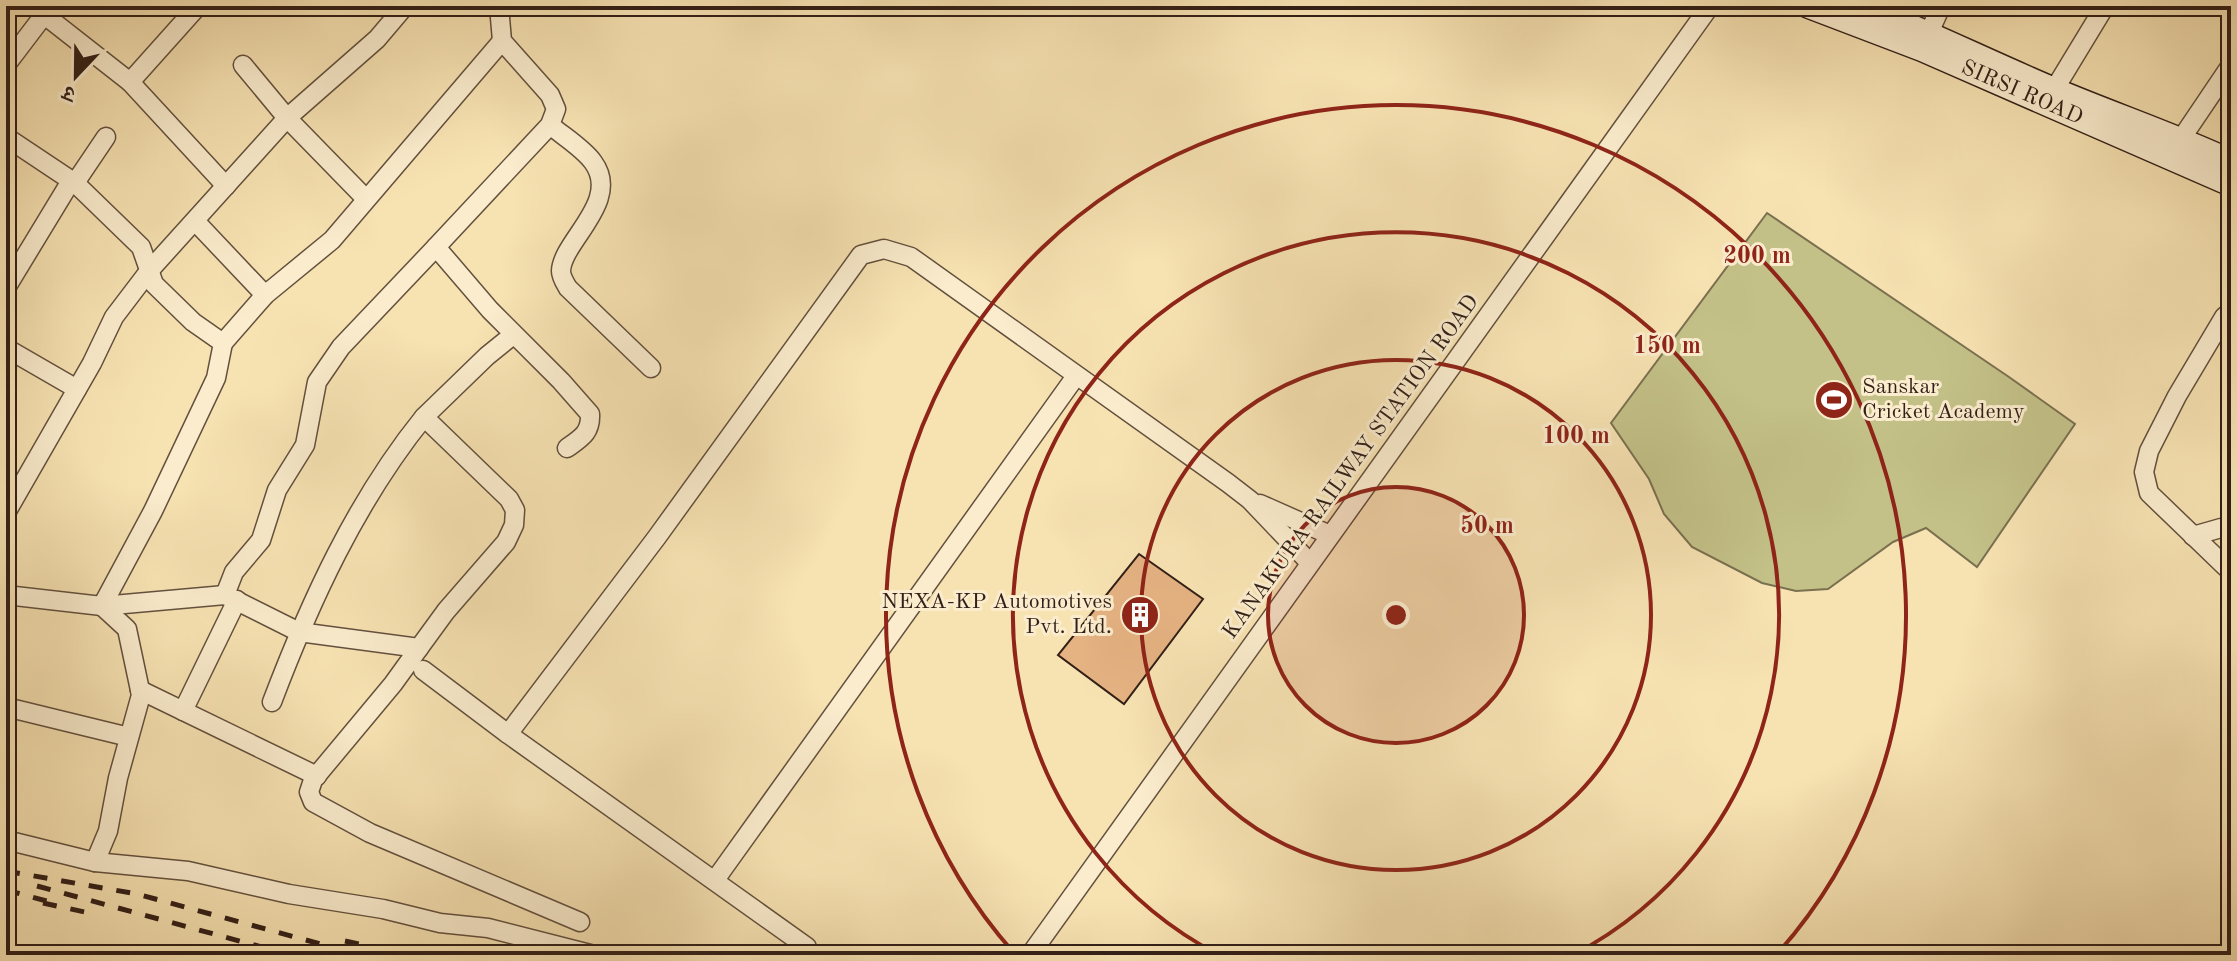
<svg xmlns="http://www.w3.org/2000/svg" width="2237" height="961" viewBox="0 0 2237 961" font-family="'Old Standard TT','Noto Serif Devanagari',serif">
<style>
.green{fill:#c3c188;stroke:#7a7050;stroke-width:2}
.building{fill:#e5b282;stroke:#321f17;stroke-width:2}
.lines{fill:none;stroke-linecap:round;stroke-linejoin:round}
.street-casing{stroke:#63503e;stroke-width:21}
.secondary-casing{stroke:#321f17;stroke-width:27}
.street{stroke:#faeccd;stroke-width:18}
.secondary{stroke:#faeccd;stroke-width:24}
.rail{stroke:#321f17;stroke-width:5;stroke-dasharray:14 14;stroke-linecap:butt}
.ring{fill:none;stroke:#8f2418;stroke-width:4}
.labels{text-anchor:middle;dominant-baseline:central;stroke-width:6;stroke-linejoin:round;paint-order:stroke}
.street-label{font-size:22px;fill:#321f17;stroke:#faeccd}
.poi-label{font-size:22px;fill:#321f17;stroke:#faeccd;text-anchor:start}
.centre{fill:#8f2418;stroke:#faeccd;stroke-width:4}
.ring-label{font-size:24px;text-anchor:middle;font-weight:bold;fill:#8f2418;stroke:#faeccd;stroke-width:6;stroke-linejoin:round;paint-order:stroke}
</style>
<rect width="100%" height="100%" fill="#f7e2b2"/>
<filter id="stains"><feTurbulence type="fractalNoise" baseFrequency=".0025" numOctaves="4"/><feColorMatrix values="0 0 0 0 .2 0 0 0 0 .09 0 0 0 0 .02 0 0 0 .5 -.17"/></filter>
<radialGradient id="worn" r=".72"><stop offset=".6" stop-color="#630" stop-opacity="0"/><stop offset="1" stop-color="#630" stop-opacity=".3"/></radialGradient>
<polygon class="green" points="1767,213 2009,377 2075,424 1977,567 1926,528 1893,542 1828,589 1796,591 1762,583 1692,547 1664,514 1649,479 1611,423"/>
<polygon class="building" points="1139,554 1203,599 1124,704 1058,655"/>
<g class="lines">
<g class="street-casing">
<g id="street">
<polyline points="33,6 130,82"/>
<polyline points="198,6 130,82 226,186"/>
<path d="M499,6L502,41L550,95L556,109L550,125L436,247L490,310L561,381L590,414C591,433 581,438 567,448"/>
<polyline points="1929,33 1941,6"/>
<polyline points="6,65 44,15"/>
<polyline points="243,65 287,118 366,199"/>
<polyline points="2054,90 2105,6"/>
<path d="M550,125C563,136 583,148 593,162C622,201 562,241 561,271C561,277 565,283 568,288L651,368"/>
<polyline points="6,137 75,183 141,247 154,284 193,322 223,343 216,378 153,511 102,606 127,629 141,695 118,778 108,831 95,862"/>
<polyline points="2175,148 2231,65"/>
<polyline points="75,183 106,137"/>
<polyline points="195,221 265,295"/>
<polyline points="436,247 341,347 317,382 305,445 277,490 261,540 234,572 225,595 299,632 419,648 446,611 506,542 514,525 515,510 509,499 424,417 487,356 513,335"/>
<polyline points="6,288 71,181"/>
<polyline points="2231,311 2224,317 2177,396 2149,451 2144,472 2149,493 2231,572"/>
<polyline points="223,343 265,295 332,240 502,41"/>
<polyline points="6,348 77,389"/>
<polyline points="1260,504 1330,535"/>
<polyline points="6,513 92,363 114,317 149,271 287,118 377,39 405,6"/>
<polyline points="2193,536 2221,528 2231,528"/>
<polyline points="6,595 102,606 225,595"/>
<polyline points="419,648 393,684 313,780 309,792 313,802 370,833 580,922"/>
<polyline points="423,670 508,734 807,947"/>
<polyline points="140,690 317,776"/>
<path d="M272,702C310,602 356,501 424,417"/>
<polyline points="6,707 129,737"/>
<polyline points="183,711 237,600"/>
<polyline points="508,734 657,537 861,255 884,249 911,257 1228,483 1250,500 1310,563"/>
<polyline points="6,840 95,862 188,871 289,894 383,909 440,923 488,928 594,955"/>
<polyline points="715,880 1076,376"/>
<polyline points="1030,955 1710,6"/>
</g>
</g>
<g class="secondary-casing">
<g id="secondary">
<path id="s1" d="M1809,6L1922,49L2231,184"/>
<path d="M1862,6C1927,32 1990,63 2054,90C2113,115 2173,135 2231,162"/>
</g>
</g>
<use href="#street" class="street"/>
<use href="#secondary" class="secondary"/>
<g class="rail">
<polyline points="6,871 137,894 361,955"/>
<polyline points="37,886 291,955"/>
<polyline points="6,890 54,903"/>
<polyline points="43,903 94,914"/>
<polyline points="345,941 408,955"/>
</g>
</g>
<circle cx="1396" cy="615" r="128" fill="#8f2418" fill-opacity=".12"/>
<g class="ring">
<circle cx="1396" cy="615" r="128"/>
<circle cx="1396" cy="615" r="255"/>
<path d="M1219 955A383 383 0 1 1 1573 955"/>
<path d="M1014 953A510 510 0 1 1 1778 953"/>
</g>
<defs>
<g id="stadium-disc" transform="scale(2)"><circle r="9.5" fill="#8f2418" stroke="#faeccd"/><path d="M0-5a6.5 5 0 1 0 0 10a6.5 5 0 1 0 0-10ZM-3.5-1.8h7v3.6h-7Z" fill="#fff"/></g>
<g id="building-disc" transform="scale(2)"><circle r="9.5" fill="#8f2418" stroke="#faeccd"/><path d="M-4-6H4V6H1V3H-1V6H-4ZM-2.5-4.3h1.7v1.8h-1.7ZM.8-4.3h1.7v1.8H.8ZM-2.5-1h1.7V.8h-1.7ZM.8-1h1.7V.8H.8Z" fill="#fff"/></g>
</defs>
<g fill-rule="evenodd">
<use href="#stadium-disc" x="1834" y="400"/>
<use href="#building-disc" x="1140" y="615"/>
</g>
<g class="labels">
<g class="street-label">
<text stroke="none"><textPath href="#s1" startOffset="230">SIRSI ROAD</textPath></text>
<text transform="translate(1351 467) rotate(-54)">KANAKURA RAILWAY STATION ROAD</text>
</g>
<g class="poi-label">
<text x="1862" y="387">Sanskar<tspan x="1862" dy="25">Cricket Academy</tspan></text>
<text x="1112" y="602" text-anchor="end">NEXA-KP Automotives<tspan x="1112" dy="25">Pvt. Ltd.</tspan></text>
</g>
</g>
<circle cx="1396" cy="615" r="12" class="centre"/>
<g class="ring-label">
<text x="1757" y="263">200 m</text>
<text x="1667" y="353">150 m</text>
<text x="1576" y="443">100 m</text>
<text x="1487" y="533">50 m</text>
</g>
<rect width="2237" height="961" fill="none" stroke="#f7e2b2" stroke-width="32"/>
<rect x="8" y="8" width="2221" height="945" fill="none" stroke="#321f17" stroke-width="4"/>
<rect x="16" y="16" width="2205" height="929" fill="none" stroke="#321f17" stroke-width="2"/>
<g transform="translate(76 76) rotate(202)" stroke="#faeccd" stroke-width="6" paint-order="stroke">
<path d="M0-6L14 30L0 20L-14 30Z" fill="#321f17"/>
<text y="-12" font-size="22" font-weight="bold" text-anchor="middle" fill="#321f17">उ</text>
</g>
<rect width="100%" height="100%" filter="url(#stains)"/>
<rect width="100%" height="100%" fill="url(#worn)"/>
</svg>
